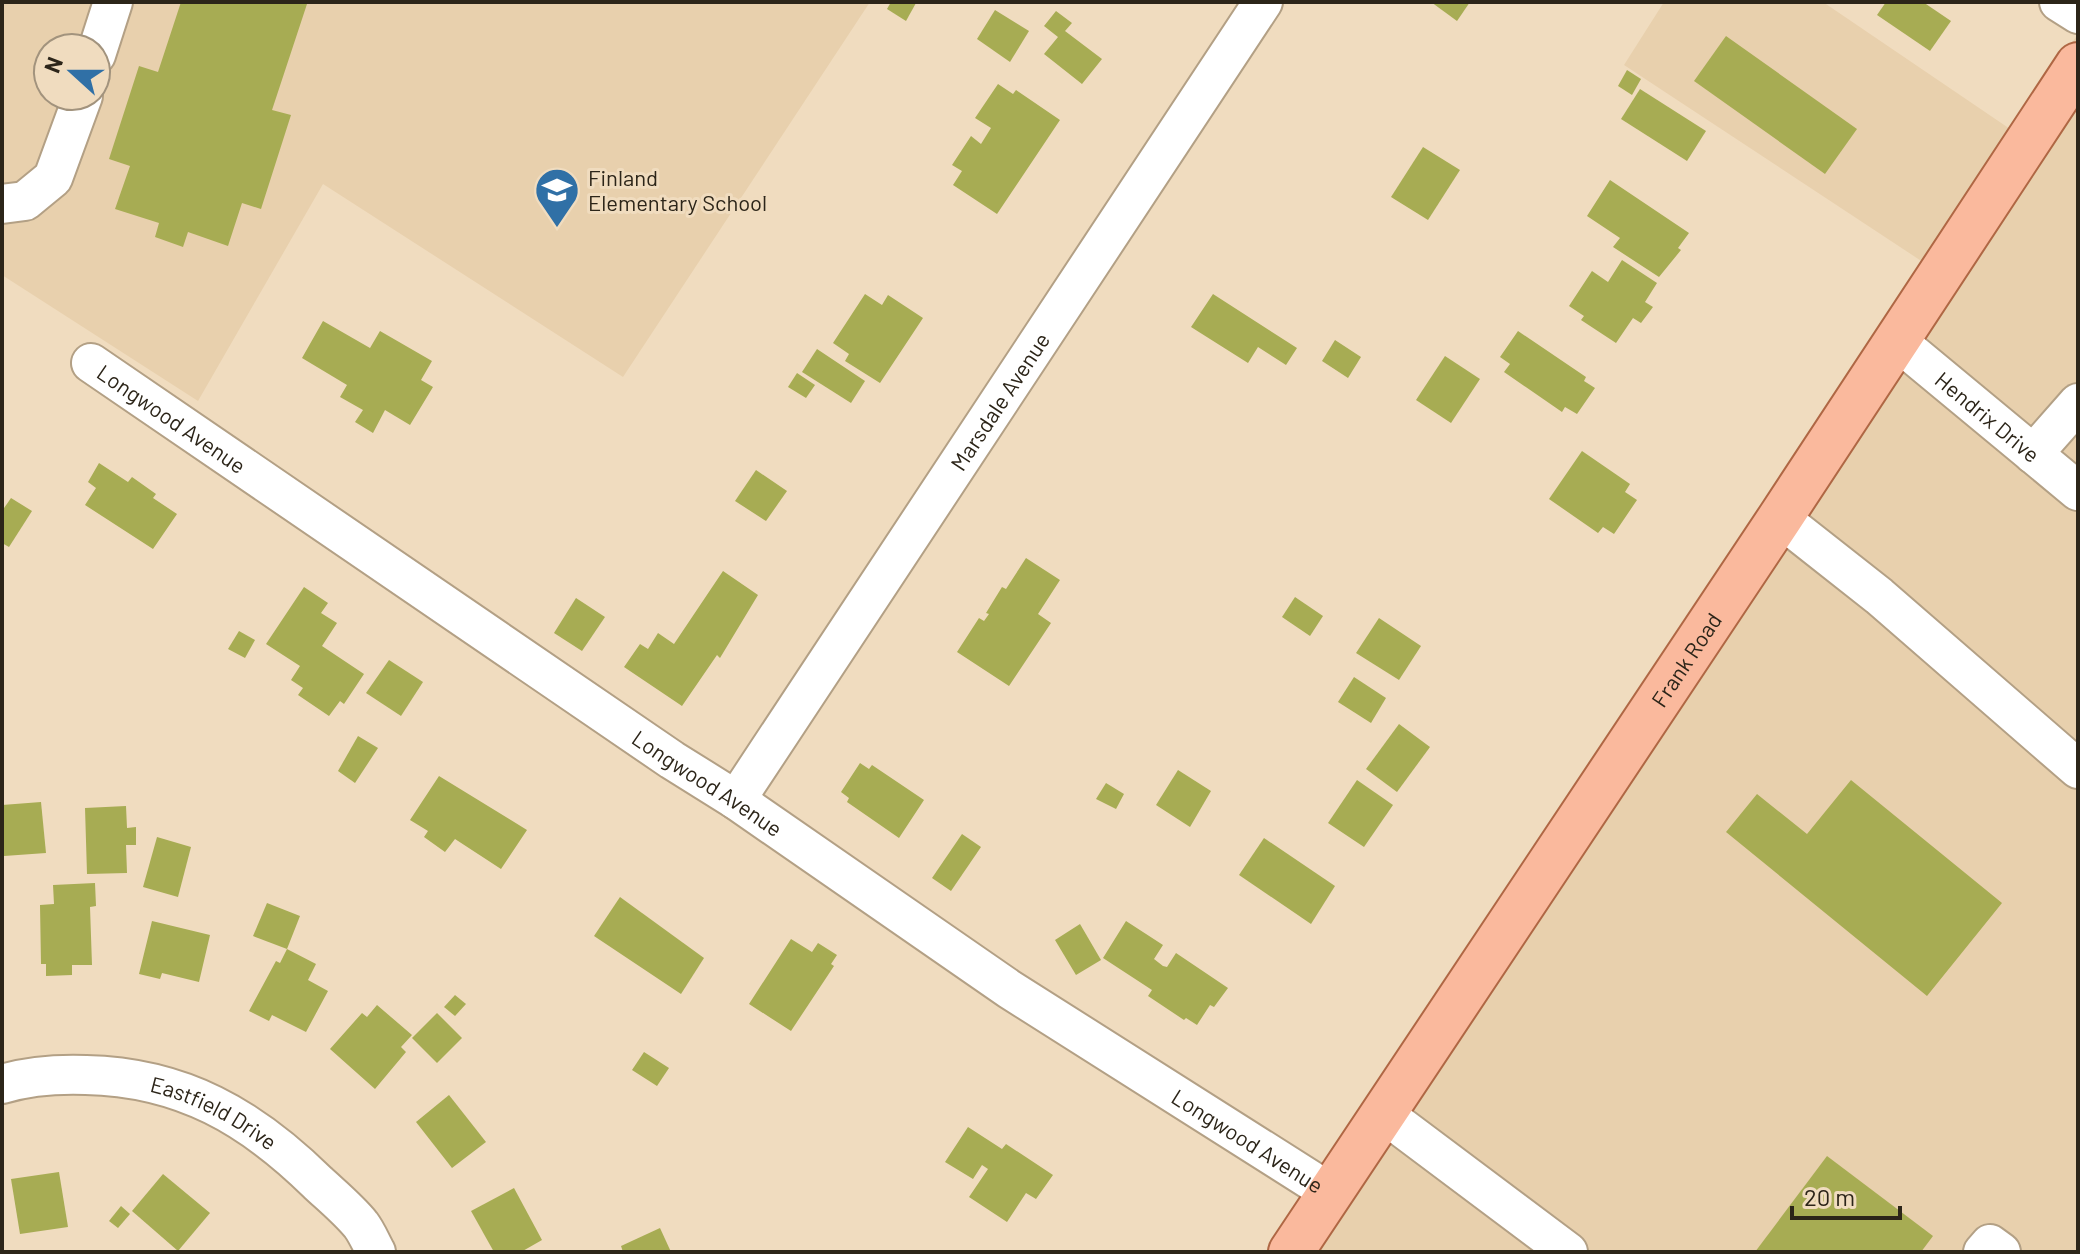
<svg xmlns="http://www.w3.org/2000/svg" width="2080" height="1254" viewBox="0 0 2080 1254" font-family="Barlow,sans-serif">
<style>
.built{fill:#e8d0ad;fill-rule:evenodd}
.building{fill:#a7ac53}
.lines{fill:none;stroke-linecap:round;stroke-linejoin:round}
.minor-casing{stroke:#b3a085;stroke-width:42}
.major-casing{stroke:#af6744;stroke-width:48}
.minor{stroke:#fff;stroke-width:38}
.major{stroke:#fab99d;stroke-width:44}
.labels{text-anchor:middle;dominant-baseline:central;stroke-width:6;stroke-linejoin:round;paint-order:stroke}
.poi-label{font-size:22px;fill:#2c2519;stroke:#f0dcbf;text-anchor:start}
.street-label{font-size:22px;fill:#2c2519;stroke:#f0dcbf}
</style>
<rect width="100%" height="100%" fill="#f0dcbf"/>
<g class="built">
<path d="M2,2H870L623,377L323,184L198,401L2,275ZM48,48H96V96H48Z"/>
<polygon points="1664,2 1823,2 2013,131 2078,34 2078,1252 1289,1252 1935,270 1624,65"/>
</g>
<g class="building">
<polygon points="181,2 300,2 307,4 272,110 291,115 261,209 242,203 228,246 188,232 183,247 155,237 159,223 115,209 130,166 109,159 139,66 158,72"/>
<polygon points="891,2 914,2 916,3 906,21 887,9"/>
<polygon points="1431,2 1470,2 1457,21"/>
<polygon points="1886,2 1923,2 1951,21 1930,51 1877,15"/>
<polygon points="995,10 1029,31 1010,62 977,39"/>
<polygon points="1056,11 1072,23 1065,31 1102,59 1082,84 1044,54 1058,37 1044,26"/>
<polygon points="1726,36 1857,129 1825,174 1694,81"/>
<polygon points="1627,70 1641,79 1632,95 1618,86"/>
<polygon points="998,84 1013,94 1016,90 1060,120 997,214 953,185 962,171 952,165 971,136 981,144 991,128 975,118"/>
<polygon points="1640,89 1706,131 1687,161 1621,119"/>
<polygon points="1423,147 1460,170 1428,220 1391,197"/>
<polygon points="1610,180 1689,233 1678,248 1681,250 1659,277 1613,247 1620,238 1587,216"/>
<polygon points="1622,260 1657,283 1645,302 1653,307 1641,323 1633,318 1616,343 1581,320 1584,316 1569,306 1592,271 1608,282"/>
<polygon points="865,294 882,305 888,295 923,318 880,383 845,361 849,354 833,343"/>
<polygon points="1213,294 1297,348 1286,365 1258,347 1248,363 1191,327"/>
<polygon points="323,321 370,348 380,331 432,361 421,380 433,387 410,425 385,410 373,433 355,422 363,410 340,397 347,385 302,358"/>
<polygon points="1518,331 1586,377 1584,381 1595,388 1577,414 1565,407 1562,412 1504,372 1510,364 1500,357"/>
<polygon points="1335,340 1361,357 1348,378 1322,361"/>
<polygon points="817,349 865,381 851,403 802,372"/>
<polygon points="1445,356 1480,379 1451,423 1416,400"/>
<polygon points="797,373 815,385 806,398 788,387"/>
<polygon points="1582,451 1630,484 1625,492 1637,500 1614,534 1603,527 1598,533 1549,499"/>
<polygon points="99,463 128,482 132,477 156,494 153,498 177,514 153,549 85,505 96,488 88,482"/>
<polygon points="756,470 787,491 766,521 735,501"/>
<polygon points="11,498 32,511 9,547 2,543 2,511"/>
<polygon points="1026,558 1060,580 1038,614 1051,623 1009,686 957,652 979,618 984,621 989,614 986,613 1002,587 1006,589"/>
<polygon points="723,571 758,595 720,658 717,655 682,706 624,667 640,644 648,649 658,633 674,644"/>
<polygon points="304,587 328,603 321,613 337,623 322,646 364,674 344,704 340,701 329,716 298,695 303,688 291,680 300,666 266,644"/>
<polygon points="1295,597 1323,616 1310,636 1282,617"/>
<polygon points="576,598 605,617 582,651 554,633"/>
<polygon points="1379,618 1421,646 1399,680 1356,653"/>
<polygon points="239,631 255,640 245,658 228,649"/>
<polygon points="389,660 423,682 401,716 366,693"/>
<polygon points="1354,677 1386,698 1371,723 1338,702"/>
<polygon points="1399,724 1430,747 1397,792 1366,769"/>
<polygon points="358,736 378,748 355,783 338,771"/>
<polygon points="860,763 869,769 872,765 924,800 899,838 847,802 849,798 841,792"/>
<polygon points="1178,770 1211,791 1190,827 1156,805"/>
<polygon points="439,776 527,830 501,869 455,839 445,852 424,837 428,831 410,820"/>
<polygon points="1357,780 1393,805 1364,847 1328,823"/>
<polygon points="1851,780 2002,903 1927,996 1726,832 1757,794 1807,834"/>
<polygon points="1106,783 1124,794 1116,809 1096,799"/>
<polygon points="41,802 46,853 4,856 2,805"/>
<polygon points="126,806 127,828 136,827 136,845 126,845 127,873 87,874 85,808"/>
<polygon points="962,834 981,847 951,891 932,878"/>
<polygon points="157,837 191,847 178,897 143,887"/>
<polygon points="1264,838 1335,886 1311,924 1239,875"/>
<polygon points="95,883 96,906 90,907 92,965 72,965 72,975 46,976 46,964 41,964 40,905 54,904 53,885"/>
<polygon points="620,897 704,958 681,994 594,936"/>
<polygon points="267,903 300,916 287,949 253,936"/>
<polygon points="152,921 210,935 199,982 162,973 160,979 139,974"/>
<polygon points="1126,921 1163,945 1154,959 1163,966 1167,967 1176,953 1228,988 1214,1007 1210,1005 1197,1025 1186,1018 1184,1020 1148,996 1152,990 1103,958"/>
<polygon points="1080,924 1101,960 1076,975 1055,940"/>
<polygon points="791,939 812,952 818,943 837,955 831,964 834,966 791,1031 749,1004"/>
<polygon points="287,949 316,964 308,980 328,991 306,1032 272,1015 269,1021 249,1011 276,961 280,963"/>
<polygon points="455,995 466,1004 455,1016 444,1007"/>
<polygon points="377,1005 412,1035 401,1047 406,1052 375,1089 330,1049 362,1013 367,1017"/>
<polygon points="437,1013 462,1038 437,1063 412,1038"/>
<polygon points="644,1052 669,1068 657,1086 632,1070"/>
<polygon points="449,1095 486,1142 452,1168 416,1122"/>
<polygon points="968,1127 1002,1149 1006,1144 1053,1175 1036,1199 1026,1193 1007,1222 969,1197 988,1169 982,1165 973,1179 945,1162"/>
<polygon points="1827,1156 1933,1236 1921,1252 1755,1252"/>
<polygon points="59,1172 68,1227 20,1234 11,1179"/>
<polygon points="163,1174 210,1213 178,1251 132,1211"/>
<polygon points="514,1188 542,1240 521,1252 494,1252 471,1211"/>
<polygon points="121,1206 130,1214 118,1228 109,1221"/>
<polygon points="660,1228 671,1252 623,1252 621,1246"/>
</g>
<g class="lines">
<g class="minor-casing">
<g id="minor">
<polyline points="2059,2 2078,14"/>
<polyline points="96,55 113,2"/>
<polyline points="2,204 25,201 53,178 83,96"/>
<path id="s1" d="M1897,341L2078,491"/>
<path id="s2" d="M91,363L672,760L736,800L1009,989L1331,1193"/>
<polyline points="2033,454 2078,403"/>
<polyline points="1780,518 1879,596 2078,769"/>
<path id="s3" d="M736,800L1263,2"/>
<path id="s4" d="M2,1084C29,1076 58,1074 86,1075C182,1077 251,1117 318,1183C332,1196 349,1210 361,1225C367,1233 371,1243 376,1252"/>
<polyline points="1384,1114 1568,1252"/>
<polyline points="1983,1252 1990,1244 2001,1252"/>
</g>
</g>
<g class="major-casing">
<g id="major">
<path id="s5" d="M1291,1252L1780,518L2078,65"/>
</g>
</g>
<use href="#minor" class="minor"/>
<use href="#major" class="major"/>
</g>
<defs>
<g id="school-pin" transform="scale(2.3)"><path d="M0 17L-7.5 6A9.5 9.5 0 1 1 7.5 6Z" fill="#3070a6" stroke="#f0dcbf"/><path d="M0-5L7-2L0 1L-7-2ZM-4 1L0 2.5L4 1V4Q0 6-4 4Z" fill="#fff"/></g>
</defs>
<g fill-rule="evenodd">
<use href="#school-pin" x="557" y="190"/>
</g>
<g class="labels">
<g class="poi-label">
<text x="588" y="177">Finland<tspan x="588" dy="25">Elementary School</tspan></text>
</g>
<g class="street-label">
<text stroke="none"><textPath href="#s3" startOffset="478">Marsdale Avenue</textPath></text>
<text stroke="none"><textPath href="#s1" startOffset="118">Hendrix Drive</textPath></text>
<text stroke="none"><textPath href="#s2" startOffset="98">Longwood Avenue</textPath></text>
<text stroke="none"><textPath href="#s5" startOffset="712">Frank Road</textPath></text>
<text stroke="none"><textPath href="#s2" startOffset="746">Longwood Avenue</textPath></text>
<text stroke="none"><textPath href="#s4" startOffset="220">Eastfield Drive</textPath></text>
<text stroke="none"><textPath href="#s2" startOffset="1394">Longwood Avenue</textPath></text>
</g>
</g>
<rect width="2080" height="1254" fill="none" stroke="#2c2519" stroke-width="8"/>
<g transform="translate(72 72) rotate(291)"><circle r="38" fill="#f0dcbf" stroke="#a2937d" stroke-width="2"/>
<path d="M0-6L14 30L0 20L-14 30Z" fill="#3070a6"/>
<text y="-12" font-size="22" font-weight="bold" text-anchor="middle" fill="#2c2519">N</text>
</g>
<path d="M1792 1206v12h108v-12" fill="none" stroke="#2c2519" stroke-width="4"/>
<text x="1804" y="1206" font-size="24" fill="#2c2519" stroke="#f0dcbf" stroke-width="6" paint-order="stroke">20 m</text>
</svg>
